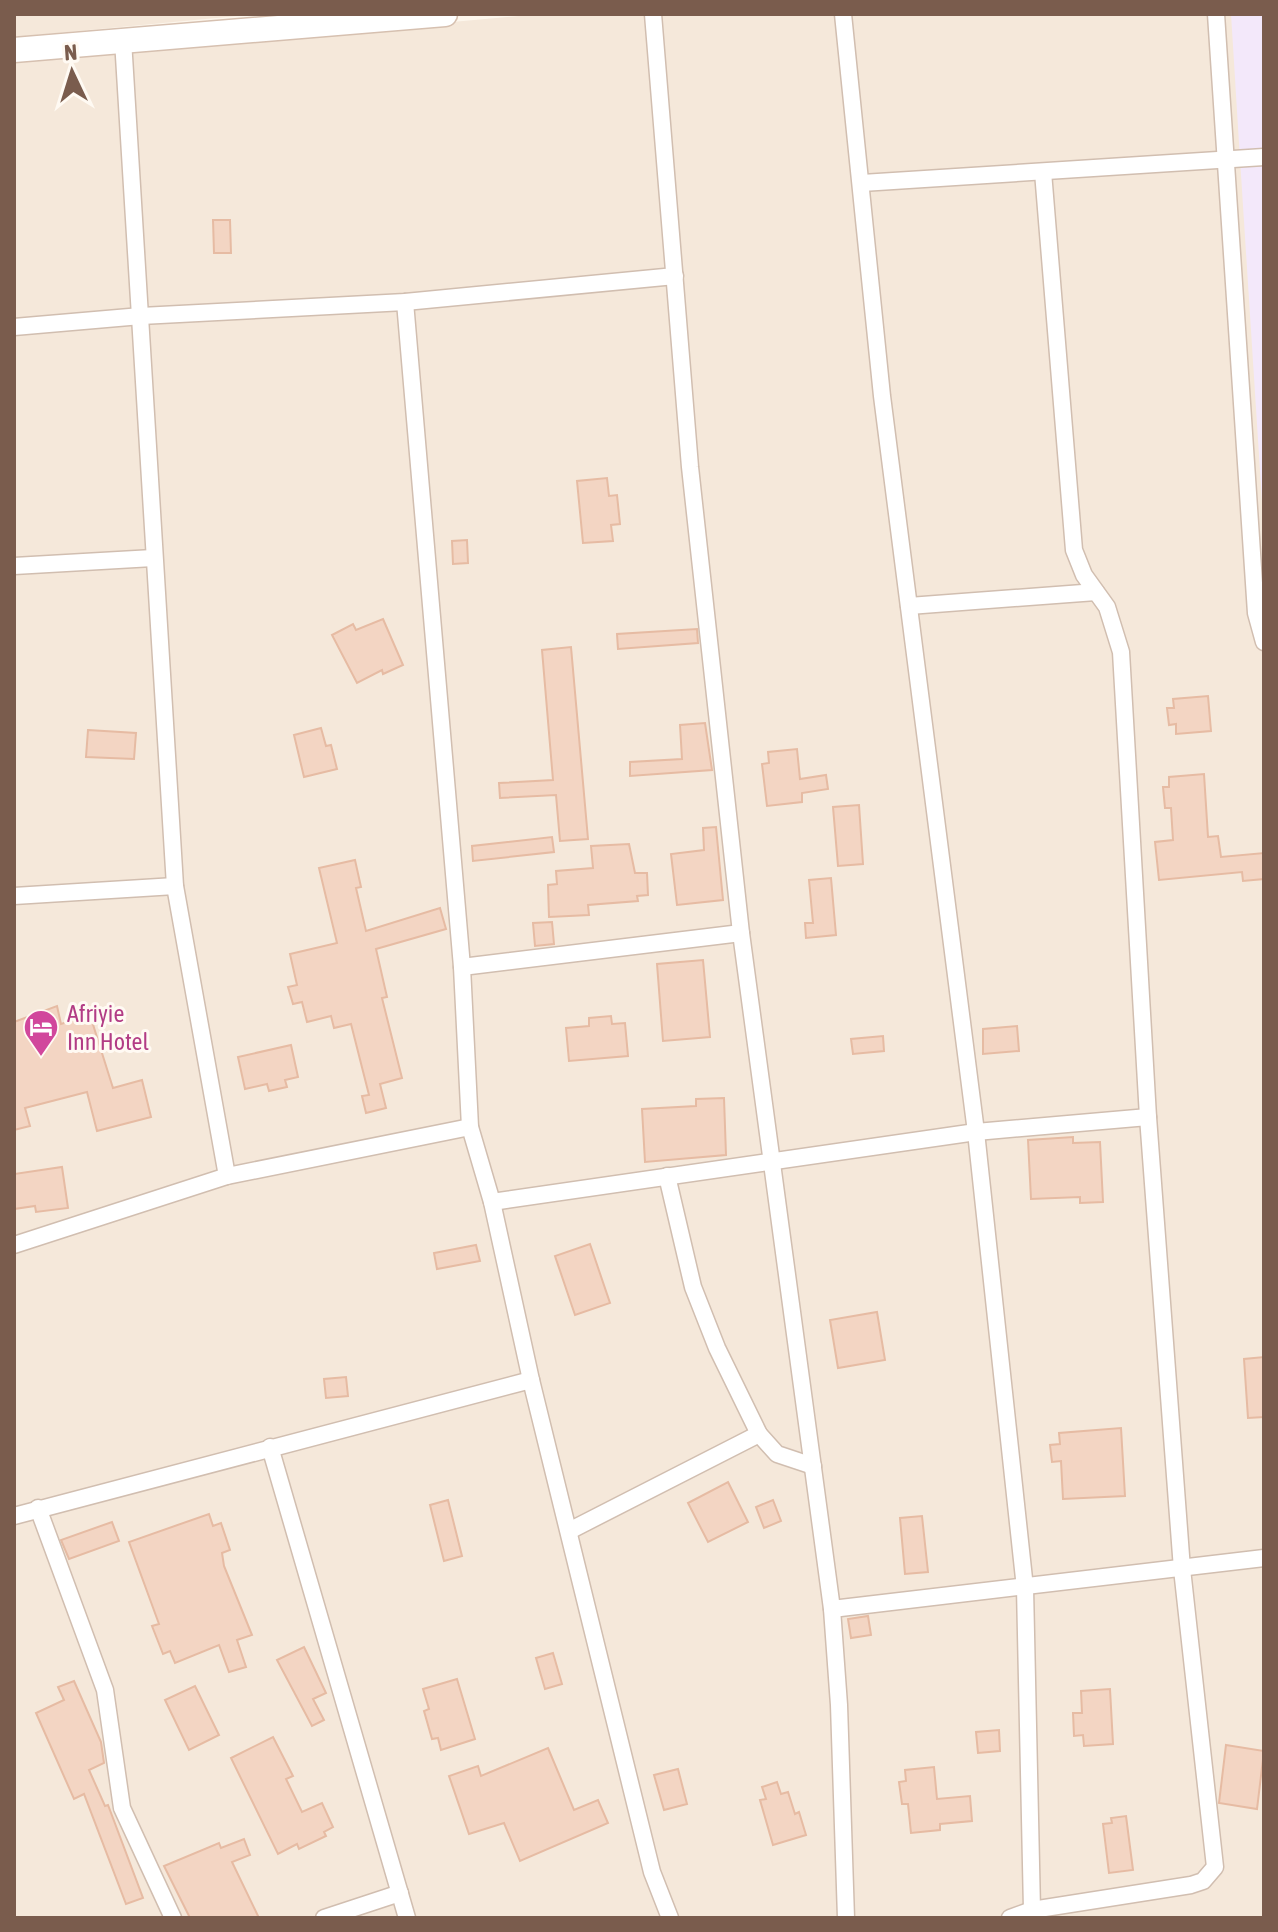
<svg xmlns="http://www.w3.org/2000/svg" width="1278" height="1932" viewBox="0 0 1278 1932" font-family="'Asap Condensed',sans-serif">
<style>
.residential{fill:#f5e8da}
.education{fill:#f3e8fa}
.building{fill:#f3d5c3;stroke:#e6bba3;stroke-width:2}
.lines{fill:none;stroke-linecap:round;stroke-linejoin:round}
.street-casing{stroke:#d1beb0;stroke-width:19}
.secondary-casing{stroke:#d6c0b0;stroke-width:27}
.street{stroke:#fff;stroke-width:16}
.secondary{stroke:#fff;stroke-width:24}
.labels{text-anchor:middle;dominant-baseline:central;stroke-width:6;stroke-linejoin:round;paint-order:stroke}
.hotel-label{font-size:24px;fill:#b23c85;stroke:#fffaf3;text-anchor:start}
</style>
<rect width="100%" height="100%" fill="#fdf6ec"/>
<g class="residential">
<polygon points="14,14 258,14 14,37"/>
<polygon points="540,14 1264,14 1264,1918 14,1918 14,62"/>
</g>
<polygon class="education" points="1231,14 1264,14 1264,533 1240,159"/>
<g class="building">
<polygon points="213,220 230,220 231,253 214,253"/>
<polygon points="607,478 609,496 617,495 620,524 611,525 613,541 583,543 577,481"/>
<polygon points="467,540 468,563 453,564 452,541"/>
<polygon points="383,619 403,665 383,674 382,670 357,683 332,635 353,624 356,630"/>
<polygon points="697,629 698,643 618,649 617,634"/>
<polygon points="571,647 588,839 560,841 556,795 500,798 499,783 553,780 542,650"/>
<polygon points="1208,696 1211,731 1176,734 1176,724 1169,725 1167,708 1174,708 1173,699"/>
<polygon points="705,723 712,770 630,776 630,762 682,759 680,725"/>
<polygon points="321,728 326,746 331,745 337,769 304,777 294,735"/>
<polygon points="88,730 136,733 134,759 86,757"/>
<polygon points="797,749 800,779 826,775 828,789 802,793 802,802 767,806 762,764 769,763 768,752"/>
<polygon points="1204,774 1208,837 1218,836 1221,857 1264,853 1264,879 1243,881 1242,872 1159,880 1155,842 1173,840 1171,808 1165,808 1163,787 1169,787 1169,777"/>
<polygon points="859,805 863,864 838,866 833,807"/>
<polygon points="716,827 723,900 677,905 671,854 704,850 703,828"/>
<polygon points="552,837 554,852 473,861 472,846"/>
<polygon points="629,844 635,873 647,873 648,895 637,896 638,901 588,905 589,915 549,917 548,885 557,884 556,871 593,868 591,846"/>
<polygon points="355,860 361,887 356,888 366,931 440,908 446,929 376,949 387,997 382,998 402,1078 380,1084 386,1108 366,1113 362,1096 369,1095 351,1024 334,1028 331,1016 307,1022 302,1002 293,1004 288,987 297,985 290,954 337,943 319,868"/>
<polygon points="831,878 836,935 806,938 805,923 813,923 809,880"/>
<polygon points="552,922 554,944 535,946 533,923"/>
<polygon points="703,960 710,1037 663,1041 657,964"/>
<polygon points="57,1006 61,1024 90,1015 113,1088 142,1080 151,1117 97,1131 87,1092 25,1108 30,1126 14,1130 14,1022"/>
<polygon points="611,1016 612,1024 625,1023 628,1056 569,1061 566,1028 589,1026 589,1018"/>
<polygon points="1017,1026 1019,1051 983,1054 983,1029"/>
<polygon points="883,1036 884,1051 853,1054 851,1039"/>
<polygon points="291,1045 298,1077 285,1080 287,1087 269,1091 267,1084 245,1089 238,1057"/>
<polygon points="724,1098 726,1155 645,1162 642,1109 696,1106 696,1099"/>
<polygon points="1073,1137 1073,1143 1100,1142 1103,1202 1080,1203 1080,1197 1031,1199 1028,1140"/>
<polygon points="62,1167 68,1208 36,1212 35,1206 14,1209 14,1174"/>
<polygon points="590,1244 610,1303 575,1315 555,1256"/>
<polygon points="476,1245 480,1261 437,1269 434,1253"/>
<polygon points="877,1312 885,1360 838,1368 830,1320"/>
<polygon points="1264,1357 1264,1417 1248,1418 1244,1359"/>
<polygon points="346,1377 348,1396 326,1398 324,1379"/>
<polygon points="1121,1428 1125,1496 1063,1499 1061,1461 1052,1462 1050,1445 1060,1444 1059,1433"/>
<polygon points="728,1482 748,1522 708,1542 688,1503"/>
<polygon points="448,1500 462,1556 444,1561 430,1505"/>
<polygon points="773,1500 781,1521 764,1528 756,1507"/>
<polygon points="209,1514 213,1526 221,1523 230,1550 222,1553 224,1566 252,1635 237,1640 246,1667 229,1672 219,1645 175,1663 170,1651 163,1654 152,1626 159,1624 129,1542"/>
<polygon points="922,1516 928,1572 905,1574 900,1518"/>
<polygon points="112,1522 119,1541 69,1559 61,1540"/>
<polygon points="868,1616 871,1635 851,1638 848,1619"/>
<polygon points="304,1647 326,1693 313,1699 324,1720 312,1726 277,1660"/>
<polygon points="553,1653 562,1684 545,1689 536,1658"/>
<polygon points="457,1679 475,1739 441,1750 438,1738 432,1739 424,1711 429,1709 423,1689"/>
<polygon points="74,1681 101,1742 104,1763 89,1770 105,1806 108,1805 143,1898 126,1904 84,1794 74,1799 36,1713 64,1700 58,1687"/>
<polygon points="195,1686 219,1735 189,1750 165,1700"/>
<polygon points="1110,1689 1113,1744 1084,1746 1083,1735 1074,1736 1073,1713 1082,1713 1081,1691"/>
<polygon points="999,1730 1000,1751 978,1753 976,1732"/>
<polygon points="273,1737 293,1776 286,1779 302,1812 322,1803 333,1827 324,1832 326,1836 299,1849 297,1844 278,1854 231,1758"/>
<polygon points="1226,1745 1264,1751 1257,1809 1219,1803"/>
<polygon points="548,1748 574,1810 598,1800 608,1823 520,1861 504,1823 469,1834 449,1776 478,1766 481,1776"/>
<polygon points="934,1767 937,1799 970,1796 972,1821 940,1824 940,1830 911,1833 908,1804 902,1804 899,1782 906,1781 905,1770"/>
<polygon points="678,1769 687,1804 664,1810 654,1775"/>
<polygon points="777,1782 781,1794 788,1792 795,1814 799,1812 806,1835 773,1845 760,1800 766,1799 762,1787"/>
<polygon points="1126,1816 1133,1870 1109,1873 1103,1824 1112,1823 1111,1818"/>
<polygon points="244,1839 250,1855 232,1862 259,1918 190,1918 164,1866 219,1843 221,1848"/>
</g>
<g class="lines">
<g class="street-casing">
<g id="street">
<polyline points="653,14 690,467 741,933 832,1609 839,1705 846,1918"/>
<polyline points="843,14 882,396 976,1132 1025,1588 1032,1910"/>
<polyline points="1216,14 1256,613 1264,642"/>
<polyline points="123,40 175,886 227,1176"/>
<polyline points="862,183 1264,157"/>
<polyline points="405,302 462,967 470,1127 492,1202 531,1380 652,1872 670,1918"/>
<polyline points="14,327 141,316 405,302 675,276"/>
<polyline points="14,566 153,558"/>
<polyline points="909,606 1096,592"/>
<polyline points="14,896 175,886"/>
<polyline points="462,967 741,933"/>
<polyline points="667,1176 693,1287 717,1348 759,1434 777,1454 813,1466"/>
<polyline points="492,1202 976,1132 1148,1117"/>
<polyline points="14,1245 227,1176 470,1127"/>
<polyline points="270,1447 407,1918"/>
<polyline points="38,1508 105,1690 122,1808 173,1918"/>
<polyline points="14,1516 531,1380"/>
<polyline points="569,1531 759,1434"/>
<polyline points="832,1609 1264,1558"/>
<polyline points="324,1918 400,1893"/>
<polyline points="1010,1918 1032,1910 1191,1885 1203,1881 1215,1867 1182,1569 1148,1117 1121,652 1107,607 1084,575 1074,550 1043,172"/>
</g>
</g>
<g class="secondary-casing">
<polyline id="secondary" points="14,50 445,14"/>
</g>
<use href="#street" class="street"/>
<use href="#secondary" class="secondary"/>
</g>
<defs>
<g id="hotel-pin" transform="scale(1.8)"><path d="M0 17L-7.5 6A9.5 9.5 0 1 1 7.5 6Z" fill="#d1479c" stroke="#fffaf3"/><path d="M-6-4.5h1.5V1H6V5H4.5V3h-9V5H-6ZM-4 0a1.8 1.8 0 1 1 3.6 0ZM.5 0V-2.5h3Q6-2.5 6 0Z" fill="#fff"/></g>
</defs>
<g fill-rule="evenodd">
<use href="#hotel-pin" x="41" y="1027"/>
</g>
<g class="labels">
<g class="hotel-label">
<text x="67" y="1013">Afriyie<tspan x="67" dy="28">Inn Hotel</tspan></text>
</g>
</g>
<rect width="1278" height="1932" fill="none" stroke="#7a5c4d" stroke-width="32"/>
<g transform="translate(72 72) rotate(356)" stroke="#fffaf3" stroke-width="6" paint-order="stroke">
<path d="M0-6L14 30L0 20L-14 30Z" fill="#7a5c4d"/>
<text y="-12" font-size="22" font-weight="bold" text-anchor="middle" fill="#7a5c4d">N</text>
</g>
</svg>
